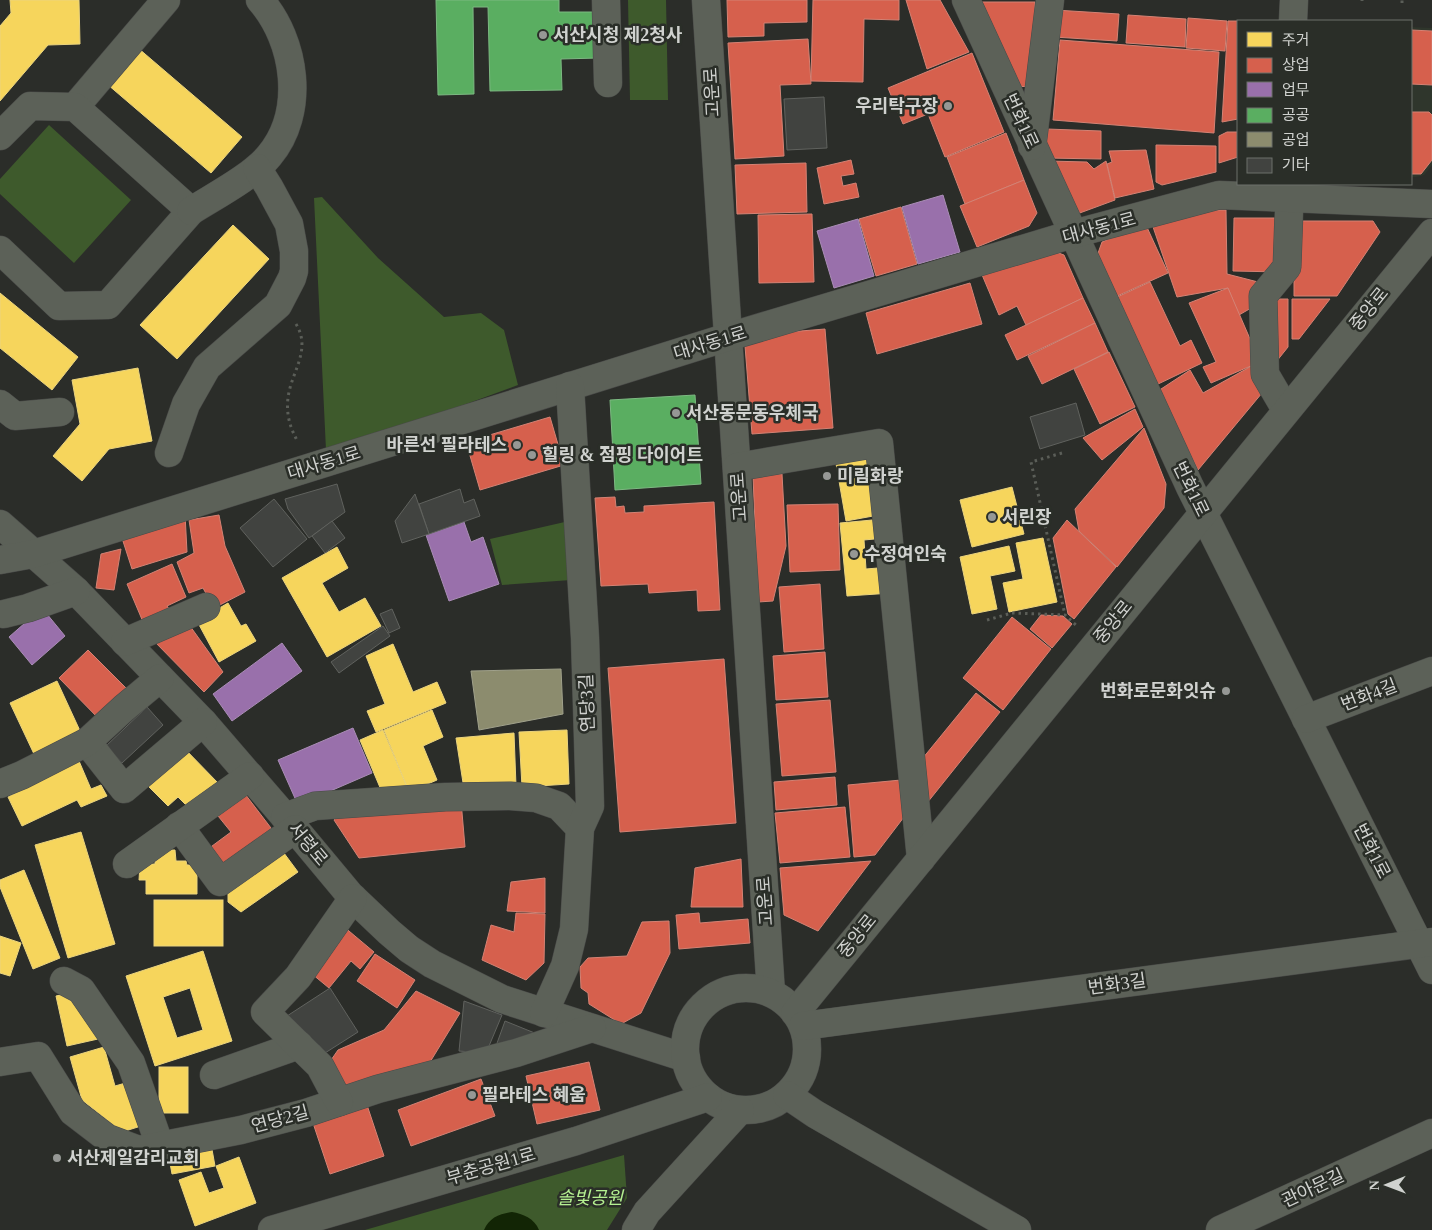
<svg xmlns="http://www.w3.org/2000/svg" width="1432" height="1230" viewBox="0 0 1432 1230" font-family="'Times New Roman','Noto Sans KR',serif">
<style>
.built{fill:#2f362c}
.green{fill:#3e5a2c}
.water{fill:#122505}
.homes{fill:#f6d55c;stroke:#ebd47e;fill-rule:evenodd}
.shops{fill:#d6604d;stroke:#d48274}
.offices{fill:#9970ab;stroke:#aa8db6}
.public{fill:#5aae61;stroke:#7db982}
.industry{fill:#8c8c6e;stroke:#a0a18b}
.building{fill:#414340;stroke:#60625e}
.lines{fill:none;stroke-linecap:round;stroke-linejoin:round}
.minor-casing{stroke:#494a48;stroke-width:29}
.path{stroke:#5b5e58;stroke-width:3;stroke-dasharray:2.5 4;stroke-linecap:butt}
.minor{stroke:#5c6158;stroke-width:28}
.poi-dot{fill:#969895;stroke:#2a2e28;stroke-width:2}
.labels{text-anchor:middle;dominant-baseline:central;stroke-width:5;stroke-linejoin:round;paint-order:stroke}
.poi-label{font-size:18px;font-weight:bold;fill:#d0d2cf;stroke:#2a2e28;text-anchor:start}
.street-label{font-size:18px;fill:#d0d2cf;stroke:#2a2e28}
.park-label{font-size:18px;font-style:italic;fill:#b5f091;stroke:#2a2e28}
</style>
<rect width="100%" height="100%" fill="#2b2d29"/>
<polygon class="built" points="1411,27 1432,28 1432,165 1424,175 1416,177 1411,177"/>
<g class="green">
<polygon points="628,0 666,0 668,100 630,100"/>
<polygon points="49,125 131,200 74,263 0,194 0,179"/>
<polygon points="322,197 378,258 444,317 481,313 504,330 518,385 335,452 326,450 314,198"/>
<polygon points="569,521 571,580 502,585 490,539"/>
<polygon points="624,1155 627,1198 607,1230 365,1230"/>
</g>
<path class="water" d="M512,1212C523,1214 534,1218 539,1230H484C489,1218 499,1214 512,1212Z"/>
<g class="homes">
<polygon points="10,0 79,0 80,44 48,45 0,101 0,26 11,13"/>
<polygon points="138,48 242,137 211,173 107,84"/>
<polygon points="233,225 269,259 177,359 140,325"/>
<polygon points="0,293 78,357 52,390 0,348"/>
<polygon points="138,368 152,441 109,449 82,481 53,456 80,424 72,380"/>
<polygon points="872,451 884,514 846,521 835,458"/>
<polygon points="1012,487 1024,534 972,547 960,500"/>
<polygon points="883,519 885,538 864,540 866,569 890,567 892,593 847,596 840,523"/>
<polygon points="1043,538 1057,602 1009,612 1003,583 1023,579 1016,543"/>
<polygon points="1009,546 1015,571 990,576 997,609 972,614 960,557"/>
<polygon points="337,547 348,568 322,583 339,612 365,598 381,626 327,657 282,578"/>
<polygon points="228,603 241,626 246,624 256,641 219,662 197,621"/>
<polygon points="393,644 413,692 437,682 446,703 376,732 367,711 385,704 366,656"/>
<polygon points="57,681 81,733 34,754 10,703"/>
<polygon points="432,710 443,737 423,746 437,780 409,792 384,730"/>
<polygon points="383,730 407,787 384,797 360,740"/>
<polygon points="567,730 569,784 522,787 519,732"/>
<polygon points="514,733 516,786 464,789 456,738"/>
<polygon points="183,747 218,783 191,810 178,797 168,806 146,784"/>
<polygon points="76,754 91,789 101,785 107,796 81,807 77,800 22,826 8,797 17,792 13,784"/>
<polygon points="81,832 115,944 68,958 35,845"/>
<polygon points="278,845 298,872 241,912 228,902 228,877"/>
<polygon points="155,850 175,850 176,861 186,861 187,865 197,865 197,894 146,894 146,880 139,880 140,864 155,864"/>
<polygon points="24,870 60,958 33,969 0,887 0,880"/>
<rect x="154" y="900" width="69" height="46"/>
<polygon points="0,936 21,943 10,976 0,973"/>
<path d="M203,951L232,1041L155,1066L126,976ZM190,988L203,1030L177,1038L163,997Z"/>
<polygon points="74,992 94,1020 98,1039 67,1046 56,996"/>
<polygon points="104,1047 115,1086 129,1082 141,1126 122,1132 82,1100 70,1057"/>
<rect x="159" y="1067" width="29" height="46"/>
<polygon points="211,1144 215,1166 172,1174 168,1152"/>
<polygon points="239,1157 256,1203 195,1226 179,1180 201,1172 209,1193 224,1188 216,1166"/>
</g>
<g class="shops">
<polygon points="727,0 807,0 807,22 764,23 764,36 728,37"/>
<polygon points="813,0 899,0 899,20 864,19 863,82 811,81"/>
<polygon points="906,0 940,0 969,52 927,69"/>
<polygon points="974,2 1035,2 1035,86 1012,87"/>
<polygon points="1055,10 1119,14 1117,41 1054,37"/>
<polygon points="1128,15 1186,19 1185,47 1126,43"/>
<polygon points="1188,18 1227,21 1225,51 1186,48"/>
<polygon points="1228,21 1239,21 1238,119 1222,122"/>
<polygon points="1411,30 1432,31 1432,85 1411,84"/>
<polygon points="808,39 811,84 780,85 784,156 735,159 728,43"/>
<polygon points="1060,40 1219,52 1214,133 1053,120"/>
<polygon points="972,53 1004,132 945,157 928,114 903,124 888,88"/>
<polygon points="1411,112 1429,112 1432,115 1432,160 1421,174 1411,174"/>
<polygon points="1047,129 1101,131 1101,159 1046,158"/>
<polygon points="1227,132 1238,132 1238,157 1219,163 1219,136"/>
<polygon points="1006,133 1024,180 965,204 947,157"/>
<polygon points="1156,145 1216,146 1216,172 1162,185 1156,182"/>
<polygon points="1146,150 1154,189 1115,198 1107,164 1112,162 1109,151"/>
<polygon points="851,160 854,174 841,176 843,186 856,183 859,197 824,204 817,168"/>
<polygon points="1048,161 1087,162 1094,169 1106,161 1115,200 1077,214"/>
<polygon points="806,163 807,212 737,214 735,165"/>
<polygon points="1024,180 1037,213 1029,226 977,247 960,206"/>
<polygon points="901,207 917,264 876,276 859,219"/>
<polygon points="1188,210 1226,210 1227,274 1258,282 1258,304 1239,315 1228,288 1177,297 1151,221"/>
<polygon points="812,214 814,282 759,283 758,215"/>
<polygon points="1234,218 1281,218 1281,272 1233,271"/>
<polygon points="1294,221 1373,221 1380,232 1337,296 1294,296"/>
<polygon points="1145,223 1168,273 1115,297 1097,256 1102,242"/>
<polygon points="1053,251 1064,255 1083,298 1026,325 1017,306 999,315 980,270"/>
<polygon points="1150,282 1180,346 1191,340 1202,363 1156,385 1115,298"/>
<polygon points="970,283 982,324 877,354 866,313"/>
<polygon points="1228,288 1260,362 1211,383 1203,367 1216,362 1189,303"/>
<polygon points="1083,298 1095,323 1017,360 1005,335"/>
<polygon points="1267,299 1288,299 1288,347 1268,372"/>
<polygon points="1292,299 1330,299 1299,339 1292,339"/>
<polygon points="1095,323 1108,352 1042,384 1028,356"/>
<polygon points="825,329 833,428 752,434 745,346 752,335"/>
<polygon points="1109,352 1135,407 1100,424 1074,369"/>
<polygon points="1255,364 1267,387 1198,470 1158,391 1190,370 1203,393"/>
<polygon points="1135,409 1143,427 1102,460 1083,438"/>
<polygon points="550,417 564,465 480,490 466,442"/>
<polygon points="1144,428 1166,484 1164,508 1117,567 1079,531 1075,509"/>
<polygon points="782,474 786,546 773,601 758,602 753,475"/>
<polygon points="615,497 616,507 624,506 625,513 644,512 644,506 714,502 720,610 698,611 697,590 649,593 648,584 601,586 595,498"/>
<polygon points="838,504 840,570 790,572 787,505"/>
<polygon points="185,514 187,552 132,569 121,535"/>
<polygon points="219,515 225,546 245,592 214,608 203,588 189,593 177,562 194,553 189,520"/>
<polygon points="1067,520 1116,567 1074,619 1068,614 1053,538"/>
<polygon points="121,549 114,590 96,588 101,554"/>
<polygon points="172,564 186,597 167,606 175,617 146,629 127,584"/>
<polygon points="820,584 824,649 784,652 779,587"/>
<polygon points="1041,615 1063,616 1072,624 1052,648 1030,629"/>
<polygon points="1012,617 1051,649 1003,710 963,678"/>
<polygon points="185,619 223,672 204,692 153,640"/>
<polygon points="88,650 130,692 101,721 59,678"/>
<polygon points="825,652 828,697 776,700 773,656"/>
<polygon points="724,659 736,823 620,832 608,668"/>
<polygon points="976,693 1000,712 923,808 918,764"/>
<polygon points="830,700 836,772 782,776 776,704"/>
<polygon points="835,777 837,805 776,810 774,782"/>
<polygon points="901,780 904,817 875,855 854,857 848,785"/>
<polygon points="242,790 271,828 270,841 228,874 208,849 231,832 214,811"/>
<polygon points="461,801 465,847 359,858 334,820 341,812"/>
<polygon points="845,807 850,857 780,863 775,813"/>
<polygon points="741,859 743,907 691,907 695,868"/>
<polygon points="871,861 818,931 784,915 780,868"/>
<polygon points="545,878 545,913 507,911 511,882"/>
<polygon points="516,913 545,914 544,963 526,980 482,960 491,925 514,932"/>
<polygon points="699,913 700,923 748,919 750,943 679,949 676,915"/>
<polygon points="669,921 670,953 641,1013 621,1024 589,1004 588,993 581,988 580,967 588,958 627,956 642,922"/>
<polygon points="343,926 374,952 360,969 351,961 329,988 306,969"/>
<polygon points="375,954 415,980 397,1008 357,981"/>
<polygon points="416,991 460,1013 427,1067 340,1098 329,1063 338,1050 384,1030"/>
<polygon points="589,1062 600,1110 537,1124 526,1076"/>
<polygon points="481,1079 495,1116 411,1146 398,1110"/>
<polygon points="366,1102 384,1156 330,1174 312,1120"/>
</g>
<g class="offices">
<polygon points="943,195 960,252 918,264 902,207"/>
<polygon points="858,219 874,276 834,288 817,231"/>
<polygon points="464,522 471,542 483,537 499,584 449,601 426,535"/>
<polygon points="42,608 65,636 32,665 9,637"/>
<polygon points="282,643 302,671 232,721 213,694"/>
<polygon points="353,728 372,773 298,805 278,760"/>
</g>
<g class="public">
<polygon points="436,0 559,0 559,12 597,12 598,58 561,59 562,90 490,91 488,7 473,7 474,94 438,95"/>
<polygon points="695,395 701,484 615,490 610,400"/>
</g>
<polygon class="industry" points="561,669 563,714 479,730 471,671"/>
<g class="building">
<polygon points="824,97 827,148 787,150 784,99"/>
<polygon points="1076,403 1085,435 1040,449 1030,417"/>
<polygon points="337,484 345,512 309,538 288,509 285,499"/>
<polygon points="460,489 464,503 474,499 480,516 429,534 419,504"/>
<polygon points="415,494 429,534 402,543 395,521"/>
<polygon points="274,499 307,539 273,567 240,528"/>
<polygon points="332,521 345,538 325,553 312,536"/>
<polygon points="392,609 400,628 389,633 380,614"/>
<polygon points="383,626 390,636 339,673 331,662"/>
<polygon points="147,707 163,725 122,763 106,746"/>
<polygon points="330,988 358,1032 325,1053 319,1045 310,1051 287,1016"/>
<polygon points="464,1001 502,1015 489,1046 471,1052 459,1051"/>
<polygon points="505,1021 547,1038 496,1046"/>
</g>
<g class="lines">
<g class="minor-casing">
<g id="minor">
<polyline points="606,0 608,83"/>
<polyline points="706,0 771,993"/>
<polyline points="966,0 1190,487 1432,970"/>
<polyline points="1293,21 1294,0"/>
<polyline points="75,107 166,0"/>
<polyline points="0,136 30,106 75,107 191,211 108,305 59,306 0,250"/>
<polyline points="1032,146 1050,0"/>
<path d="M191,211C213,197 253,176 269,156C306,112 296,41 260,0"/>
<polyline points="0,404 15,416 60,412"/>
<polyline points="1286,410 1265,374 1263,296 1287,267 1290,184"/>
<polyline points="169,453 186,404 207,367 278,305 292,278 294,271 294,251 289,224 269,187 257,168"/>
<polyline points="737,467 879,443 921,859"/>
<polyline points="0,524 76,591 203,722 285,817 350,895 389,932 409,949 432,964 502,999 686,1058"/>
<polyline points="0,560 33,554 728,337 1073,234 1219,195 1432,204"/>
<polyline points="4,614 28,608 76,591"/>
<polyline points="125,642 206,607"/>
<polyline points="1306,719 1432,671"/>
<polyline points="87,742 124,789 203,722"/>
<polyline points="0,784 22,775 87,742 124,708 160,678"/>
<polyline points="285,817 315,806 445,797 510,796 536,798 559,806 580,828"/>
<polyline points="179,826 220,882 295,829"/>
<polyline points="127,864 250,776"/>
<polyline points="64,981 81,990 131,1063 160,1146"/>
<circle cx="746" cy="1049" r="61"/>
<polyline points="544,1013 565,966 574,929 580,828 590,806 585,638 570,386"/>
<polyline points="795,1013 1432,233"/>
<polyline points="803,1026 1432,942"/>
<polyline points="0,1062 38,1056 73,1112 107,1138 139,1150 241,1130 306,1113 378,1089 516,1053 592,1028"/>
<polyline points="214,1075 299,1045"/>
<polyline points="787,1095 815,1114 1017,1230"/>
<polyline points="339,1102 320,1066 265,1012 298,977 353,898"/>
<polyline points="272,1230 576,1141 708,1097"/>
<polyline points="636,1230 647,1212 740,1110"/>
<polyline points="1220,1230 1432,1133"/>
</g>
</g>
<g class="path">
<polyline points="1362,1 1362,0"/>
<polyline points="1402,3 1402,0"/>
<path d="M296,324C312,350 291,372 288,398C286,414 290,428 298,442"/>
<polyline points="1062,453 1031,462 1065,615"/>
<polyline points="987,620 1012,613 1065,615 1077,626"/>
</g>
<use href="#minor" class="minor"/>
</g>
<g class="poi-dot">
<circle cx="543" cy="35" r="5"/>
<circle cx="948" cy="106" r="5"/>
<circle cx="676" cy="413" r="5"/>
<circle cx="517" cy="445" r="5"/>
<circle cx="532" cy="455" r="5"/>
<circle cx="827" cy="476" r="5"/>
<circle cx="992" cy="517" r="5"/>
<circle cx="854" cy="554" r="5"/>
<circle cx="1226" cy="691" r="5"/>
<circle cx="472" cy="1095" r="5"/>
<circle cx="57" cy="1158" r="5"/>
</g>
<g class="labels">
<g class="poi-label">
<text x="553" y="35">서산시청 제2청사</text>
<text x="938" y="106" text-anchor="end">우리탁구장</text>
<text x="686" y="413">서산동문동우체국</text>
<text x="507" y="445" text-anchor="end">바른선 필라테스</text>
<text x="542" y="455">힐링 &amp; 점핑 다이어트</text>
<text x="837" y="476">미림화랑</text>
<text x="1002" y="517">서린장</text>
<text x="864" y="554">수정여인숙</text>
<text x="1216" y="691" text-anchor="end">번화로문화잇슈</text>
<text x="482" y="1095">필라테스 혜움</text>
<text x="67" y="1158">서산제일감리교회</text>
</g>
<g class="street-label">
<text transform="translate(712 92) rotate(-93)">고운로</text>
<text transform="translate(1021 121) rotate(65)">번화1로</text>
<text transform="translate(1099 228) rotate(-15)">대사동1로</text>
<text transform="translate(1369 309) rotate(-51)">중앙로</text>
<text transform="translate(710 343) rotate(-17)">대사동1로</text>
<text transform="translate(324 463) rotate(-17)">대사동1로</text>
<text transform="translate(1191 489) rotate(64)">번화1로</text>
<text transform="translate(739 497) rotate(-94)">고운로</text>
<text transform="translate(1113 622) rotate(-51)">중앙로</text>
<text transform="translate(1369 695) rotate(-21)">번화4길</text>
<text transform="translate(587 703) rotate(-92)">연당3길</text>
<text transform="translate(308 844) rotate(50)">서령로</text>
<text transform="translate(1372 851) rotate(63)">번화1로</text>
<text transform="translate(765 901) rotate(-94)">고운로</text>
<text transform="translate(857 936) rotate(-51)">중앙로</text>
<text transform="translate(1117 984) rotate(-8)">번화3길</text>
<text transform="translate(280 1119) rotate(-15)">연당2길</text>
<text transform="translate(491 1166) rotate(-16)">부춘공원1로</text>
<text transform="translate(1313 1188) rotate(-25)">관아문길</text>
</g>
<g class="park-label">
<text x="590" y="1198">솔빛공원</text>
</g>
</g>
<rect x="1237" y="20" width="175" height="165" fill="#2a2e28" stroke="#6c706b"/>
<rect x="1247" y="32" width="25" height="15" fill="#f6d55c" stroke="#6c706b"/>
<text x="1282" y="45" font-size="15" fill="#d0d2cf">주거</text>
<rect x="1247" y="58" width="25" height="15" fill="#d6604d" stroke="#6c706b"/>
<text x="1282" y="70" font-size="15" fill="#d0d2cf">상업</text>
<rect x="1247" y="82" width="25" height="15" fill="#9970ab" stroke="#6c706b"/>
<text x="1282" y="95" font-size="15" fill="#d0d2cf">업무</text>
<rect x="1247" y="108" width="25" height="15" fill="#5aae61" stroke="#6c706b"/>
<text x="1282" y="120" font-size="15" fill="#d0d2cf">공공</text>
<rect x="1247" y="132" width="25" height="15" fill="#8c8c6e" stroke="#6c706b"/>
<text x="1282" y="145" font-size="15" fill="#d0d2cf">공업</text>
<rect x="1247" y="158" width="25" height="15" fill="#414340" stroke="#6c706b"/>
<text x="1282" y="170" font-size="15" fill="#d0d2cf">기타</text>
<g transform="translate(1387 1185) rotate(269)" stroke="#2a2e28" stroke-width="4" paint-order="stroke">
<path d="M0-4L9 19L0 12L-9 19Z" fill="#d0d2cf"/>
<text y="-8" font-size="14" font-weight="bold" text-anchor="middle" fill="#d0d2cf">N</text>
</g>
</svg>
